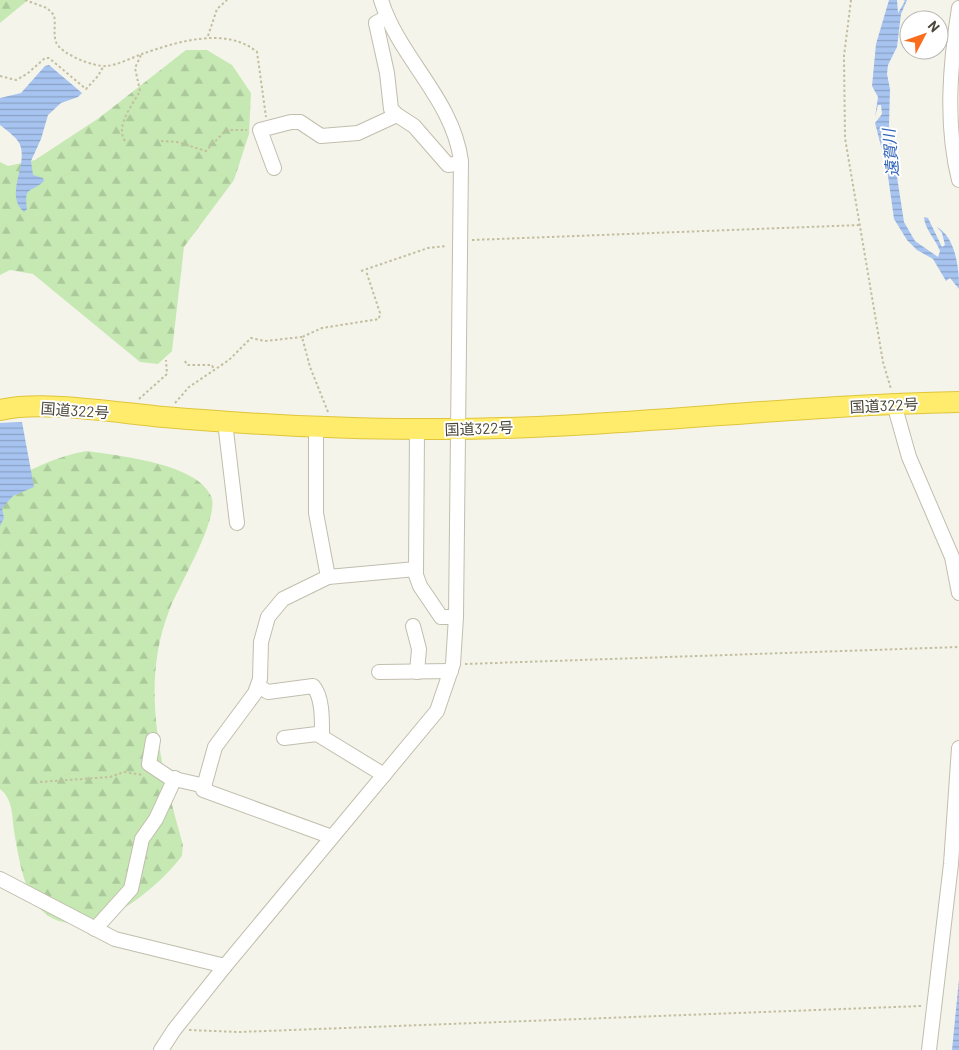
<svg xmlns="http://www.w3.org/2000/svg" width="959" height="1050" viewBox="0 0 959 1050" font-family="Barlow,'Noto Sans JP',sans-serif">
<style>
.forest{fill:url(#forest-firs)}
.water{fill:url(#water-rules)}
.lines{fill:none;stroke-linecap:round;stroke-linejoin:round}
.minor-casing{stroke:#c1bead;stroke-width:16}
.highway-casing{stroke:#dfc53b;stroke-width:22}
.path{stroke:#c3be9e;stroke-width:2;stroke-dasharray:2.5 2.5;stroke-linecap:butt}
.minor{stroke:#fff;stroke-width:14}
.highway{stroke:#ffec6c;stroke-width:20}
.labels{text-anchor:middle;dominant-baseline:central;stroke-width:4;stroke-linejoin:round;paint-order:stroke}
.street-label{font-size:15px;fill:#4a4638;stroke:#fff}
.water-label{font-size:16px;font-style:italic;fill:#2f62b8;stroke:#fff}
</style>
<defs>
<pattern id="forest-firs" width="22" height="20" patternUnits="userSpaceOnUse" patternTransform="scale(1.25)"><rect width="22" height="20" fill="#c6e9b3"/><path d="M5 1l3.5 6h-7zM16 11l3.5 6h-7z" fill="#acc99b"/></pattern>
<pattern id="water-rules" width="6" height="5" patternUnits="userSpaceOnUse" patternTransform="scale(1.25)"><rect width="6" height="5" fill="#a7c4f1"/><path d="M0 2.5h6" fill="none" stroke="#8aa1c4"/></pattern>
</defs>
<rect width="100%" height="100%" fill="#f5f4eb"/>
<g class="forest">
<polygon points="0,0 28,0 0,23"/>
<polygon points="186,50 207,50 232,65 251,93 249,134 234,180 184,247 172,351 158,364 140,362 33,274 10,270 0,275 0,162 8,166 35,160 99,118"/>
<path d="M87,451C119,456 196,463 211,496C221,517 177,588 169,611C139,688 162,770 183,845L182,856C163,881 122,917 90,922C30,933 22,877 14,831C12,816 13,799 0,789V486C27,471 56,456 87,451Z"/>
</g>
<g class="water">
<path d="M889,0H897L898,13L905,1L903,0H907L901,14L897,47L888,65L887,74L890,89L889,125L904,222L915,241L938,257L940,251C935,238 925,230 924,217L928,218L942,247L945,245L942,233L937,227C956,238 959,268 959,289L950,278L946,281L933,259L917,250L907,240L894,219L887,169L875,123L882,114L881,105H878L875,117L878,97L872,86L876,44Z"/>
<path d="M49,65L82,93L78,97L61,103L48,115L41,139L31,161L33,175L43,178L44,181C30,194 24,185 27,209L24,212C5,195 26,168 21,148C20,139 7,131 0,125V98L21,93L45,66Z"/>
<polygon points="22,422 34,487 13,496 2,508 4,518 0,526 0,423"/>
<polygon points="959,979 959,1050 952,1050"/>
</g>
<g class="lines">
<g class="minor-casing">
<g id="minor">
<path d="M959,8C950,64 945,124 959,180"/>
<polyline points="387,17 376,23 387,73 391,109 397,115 414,126 448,165 461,163"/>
<polyline points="274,168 260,130 291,122 300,122 321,136 358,133 397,115"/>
<polyline points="894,404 909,457 952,557 959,593"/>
<polyline points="225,422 237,523"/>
<polyline points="316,427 316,513 328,577 283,599 268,617 261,642 260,679 255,693 215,747 203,790 332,837"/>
<polyline points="417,429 416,575 420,586 441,617 456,617"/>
<polyline points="328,577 416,569"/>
<polyline points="413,626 419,649 417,672"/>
<polyline points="379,672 451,671"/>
<path d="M258,686L268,692L313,686C323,697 322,722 322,736"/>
<polyline points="284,738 317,734 384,775"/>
<polyline points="153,740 149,764 170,778 205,786"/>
<polyline points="0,879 115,939 225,966"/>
<polyline points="95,929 131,889 142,839 156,819 175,778"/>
<path d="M161,1050L174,1030L225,966L437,711L453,664L456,617L461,161C453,99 399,58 381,0"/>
<polyline points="929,1050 951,864 959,748"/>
</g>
</g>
<g class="highway-casing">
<path id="highway" d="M0,410C43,400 118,413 164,417C248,424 334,429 419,429C600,431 779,405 959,402"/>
</g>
<g class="path">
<path d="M25,0L47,8L54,15C56,24 53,34 56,42C60,54 94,67 106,66C118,65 131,58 142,54C176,42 226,26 257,52L266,117"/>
<polyline points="851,0 844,56 845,138 883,362 891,389"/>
<polyline points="208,36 217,9 227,0"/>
<polyline points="0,76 16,80 27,74 45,58 49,58 86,89 98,76 103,67"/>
<path d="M125,141C115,126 132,106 140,91L135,68L141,55"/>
<polyline points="161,141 177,142 206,151 226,130 247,130"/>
<polyline points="472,240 860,225"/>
<polyline points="361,271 428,248 447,246"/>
<polyline points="185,361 187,365 212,365 214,370"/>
<polyline points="139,399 167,374 166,360"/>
<polyline points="175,403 189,387 229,360 251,338 265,341 302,337"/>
<polyline points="328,412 310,367 302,337 322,328 379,319 380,313 366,271"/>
<polyline points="465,664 959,647"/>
<polyline points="40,782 110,777 124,772 143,775"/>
<polyline points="189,1030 239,1032 921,1006"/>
</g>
<use href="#minor" class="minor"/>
<use href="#highway" class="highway"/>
</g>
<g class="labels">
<g class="street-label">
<text transform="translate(884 405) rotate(-3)">国道322号</text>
<text transform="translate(75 410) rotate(4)">国道322号</text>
<text transform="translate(479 428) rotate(-2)">国道322号</text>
</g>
<g class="water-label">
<text transform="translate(890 153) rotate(-95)">遠賀川</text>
</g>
</g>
<g transform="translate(924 35) rotate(49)"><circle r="24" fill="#ffffff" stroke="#b7b5af"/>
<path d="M0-4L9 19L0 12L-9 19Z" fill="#fb6c1c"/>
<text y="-8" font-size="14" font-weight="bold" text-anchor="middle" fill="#4a4638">N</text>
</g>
</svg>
